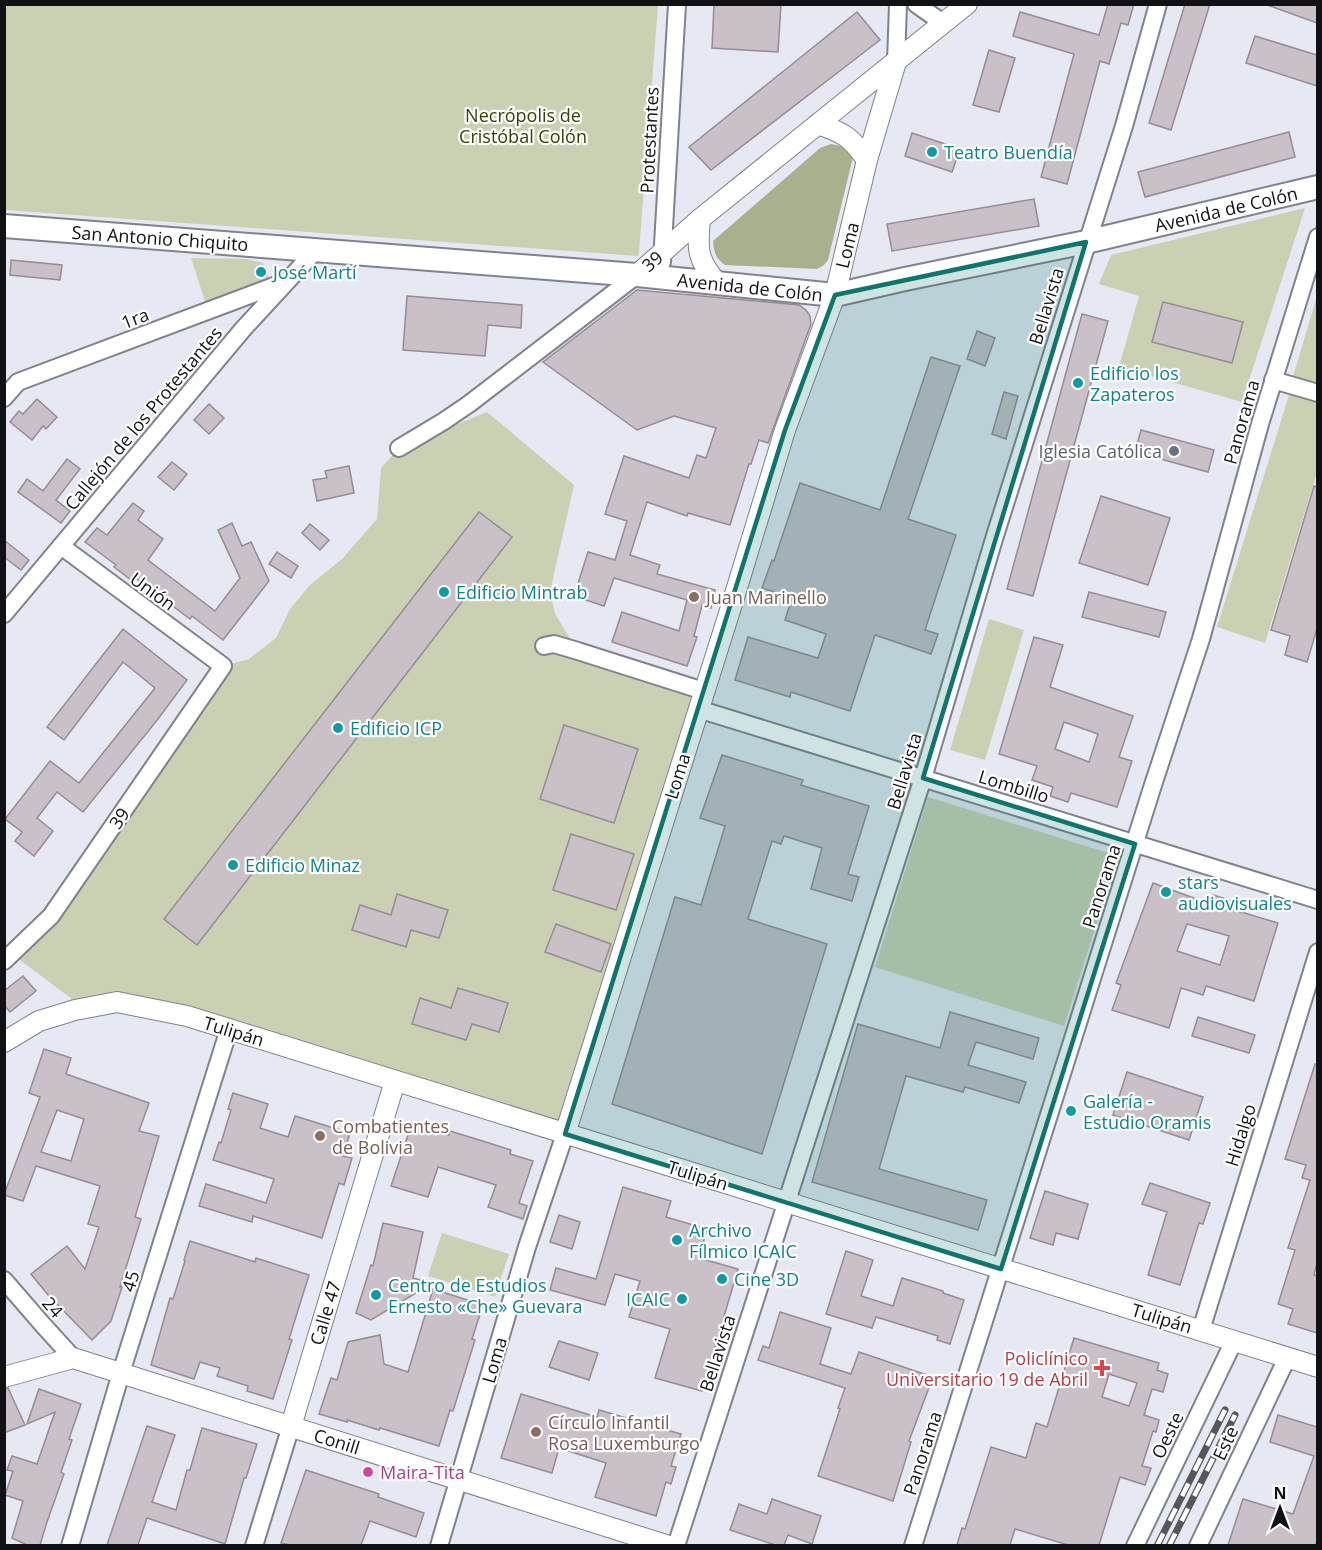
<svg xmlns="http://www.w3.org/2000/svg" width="1322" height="1550" viewBox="0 0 1322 1550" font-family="'Open Sans',sans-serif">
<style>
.green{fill:#cad1b3}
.forest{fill:#a8b08d}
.building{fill:#c9c0c8;stroke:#958c94;stroke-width:1.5;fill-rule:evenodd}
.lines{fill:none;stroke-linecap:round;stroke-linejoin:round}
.minor-casing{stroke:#80828c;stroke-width:20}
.tertiary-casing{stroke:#80828c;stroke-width:22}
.secondary-casing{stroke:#80828c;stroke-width:26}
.minor{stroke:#fff;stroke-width:16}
.tertiary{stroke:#fff;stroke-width:20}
.secondary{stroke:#fff;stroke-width:22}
.rail-casing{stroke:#56575c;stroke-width:7}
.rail{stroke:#fff;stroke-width:4.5;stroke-dasharray:14;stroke-linecap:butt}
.marked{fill:#0f766e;fill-opacity:0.2;stroke:#0f766e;stroke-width:4.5;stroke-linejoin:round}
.culture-dot{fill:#0f9aa8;stroke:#fff;stroke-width:2}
.worship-dot{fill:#6b7280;stroke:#fff;stroke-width:2}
.education-dot{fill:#8d6e63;stroke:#fff;stroke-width:2}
.health-dot{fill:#e0444e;stroke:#fff;stroke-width:2}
.hotel-dot{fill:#d1479c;stroke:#fff;stroke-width:2}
.labels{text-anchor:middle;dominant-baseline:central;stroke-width:4.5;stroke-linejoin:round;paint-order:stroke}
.park-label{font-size:18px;fill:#374004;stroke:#fff}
.street-label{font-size:18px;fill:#101114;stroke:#fff}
.culture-label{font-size:18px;fill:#0d838f;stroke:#fff;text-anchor:start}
.worship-label{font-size:18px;fill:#5b616d;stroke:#fff;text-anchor:end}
.education-label{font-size:18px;fill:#785e54;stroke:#fff;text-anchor:start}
.health-label{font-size:18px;fill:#be3a42;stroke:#fff;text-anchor:end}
.hotel-label{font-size:18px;fill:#b23c85;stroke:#fff;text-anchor:start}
</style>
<rect width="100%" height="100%" fill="#e6e8f3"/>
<g class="green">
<polygon points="4,5 658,5 639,252 638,256 5,210"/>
<polygon points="1305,208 1242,402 1119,367 1139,296 1099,284 1111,255"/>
<polygon points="191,258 247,259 263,263 267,272 269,279 206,304"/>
<polygon points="1317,296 1317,388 1292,380"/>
<polygon points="1289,395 1317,401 1317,472 1265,643 1217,627"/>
<polygon points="487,412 574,485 550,592 555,614 578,651 704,691 565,1134 187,1016 84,1008 12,954 51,916 223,666 249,659 276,638 290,609 310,585 342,559 377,519 381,468 399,448"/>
<polygon points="989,619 1024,630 985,760 950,750"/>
<polygon points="928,797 1118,856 1064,1026 875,967"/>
<polygon points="442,1233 509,1254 495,1297 428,1276"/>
</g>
<path class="forest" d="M831,144L855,149L828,260L824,265L817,269L725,265C715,258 714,252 713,241L820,148Z"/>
<g class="building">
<polygon points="714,4 781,4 778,52 712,48"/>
<polygon points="1108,4 1134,4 1128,25 1121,23 1109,64 1100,61 1067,184 1041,177 1074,54 1013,36 1020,12 1099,35"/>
<polygon points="1185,4 1210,4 1171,130 1149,123"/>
<polygon points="1271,4 1317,4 1317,23 1270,6"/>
<polygon points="857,12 880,40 711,170 689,147"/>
<polygon points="1255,36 1317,55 1317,86 1246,63"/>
<polygon points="989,50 1015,58 999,112 973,105"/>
<polygon points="1289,132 1295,157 1145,197 1138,172"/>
<polygon points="912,133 960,149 952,172 905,156"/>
<polygon points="1034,199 1039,226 892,251 887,224"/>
<polygon points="11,260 62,265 60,280 10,275"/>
<polygon points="637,290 799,305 806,310 810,316 811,324 768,443 759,440 751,464 749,464 730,525 688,513 687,516 647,502 630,555 660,565 657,574 715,590 711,608 702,605 694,636 697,637 687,666 612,642 622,612 679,631 687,600 614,578 604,606 574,596 588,552 615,560 627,521 605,514 624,456 689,478 697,455 706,458 716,428 674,416 637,430 543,362"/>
<polygon points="407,296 522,305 521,328 488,325 485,356 403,350"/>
<polygon points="1163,302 1243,322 1232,363 1152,342"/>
<polygon points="1082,314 1108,321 1033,596 1007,589"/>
<polygon points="977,331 995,338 985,366 967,359"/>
<polygon points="931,357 960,366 908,519 956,535 925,630 938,634 931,654 875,635 850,711 791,692 790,697 735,680 748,637 818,658 826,634 785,620 792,598 762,588 772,560 774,561 800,483 880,510"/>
<polygon points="1004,392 1018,396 1006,439 992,434"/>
<polygon points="37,399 57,417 46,429 43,426 32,440 10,422 19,411 23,414"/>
<polygon points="209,404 224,418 209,434 194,420"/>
<polygon points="1141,430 1214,450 1208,472 1135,452"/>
<polygon points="67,459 80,469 56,500 70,511 61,523 18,492 27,479 43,491"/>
<polygon points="172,462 187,474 174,490 158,477"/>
<polygon points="349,466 354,493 317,501 313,480 327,478 325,471"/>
<polygon points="1314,486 1317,487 1317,629 1307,662 1285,655 1290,636 1271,630"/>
<polygon points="1101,496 1170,518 1148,585 1079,563"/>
<polygon points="133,503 144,511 138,520 163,539 148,560 215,611 240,578 218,530 232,523 242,546 251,542 269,581 223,640 192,616 190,619 134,577 131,580 114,567 116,565 85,542 97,528 107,535"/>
<polygon points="479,512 512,537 197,945 164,919"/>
<polygon points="310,524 329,540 320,550 302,533"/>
<polygon points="4,540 29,560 21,570 4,557"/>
<polygon points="277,552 298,566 291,578 269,564"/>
<polygon points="1089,592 1166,612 1159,637 1082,617"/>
<polygon points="123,629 187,680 158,719 83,812 57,792 37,818 53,831 34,856 15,841 22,832 5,819 50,761 79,783 155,688 123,662 64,740 47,727"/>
<path d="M1034,637L1063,645L1050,687L1133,716L1119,757L1132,761L1117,807L1071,793L1068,802L1050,796L1053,787L1032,780L1037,766L999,754ZM1064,722L1098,734L1089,762L1055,749Z"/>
<polygon points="564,725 638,749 614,823 540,799"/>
<polygon points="722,755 803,780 801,785 869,806 848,874 859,877 852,901 811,889 822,848 784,836 781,844 772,841 748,919 827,944 762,1154 612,1104 675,897 701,905 725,826 700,818"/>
<polygon points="571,834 634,854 616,910 553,890"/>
<path d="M1153,883L1210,904L1213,895L1233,901L1231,909L1278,923L1254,1001L1206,986L1203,995L1181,988L1169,1028L1112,1010L1121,985L1116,983ZM1187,924L1229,936L1220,965L1177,951Z"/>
<polygon points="397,894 448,910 439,938 411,930 406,947 352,930 360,905 391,915"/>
<polygon points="556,924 611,944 601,972 545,952"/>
<polygon points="23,976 36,991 10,1012 4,1005 4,991"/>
<polygon points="458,988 508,1003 499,1032 472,1024 466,1040 412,1024 420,998 451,1008"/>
<polygon points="950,1012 1039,1038 1033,1059 976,1042 968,1065 1026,1082 1019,1103 965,1087 963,1092 906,1076 879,1169 987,1200 978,1230 812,1182 858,1024 940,1048"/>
<polygon points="1198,1017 1255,1035 1249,1053 1192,1036"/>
<path d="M44,1049L71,1058L66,1074L149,1103L139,1131L159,1136L135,1217L141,1219L120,1287H122L111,1321L92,1340L48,1295L31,1274L67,1246L85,1269L99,1227L88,1224L100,1186L36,1166L23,1201L4,1195L40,1097L29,1093ZM57,1110L84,1119L71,1161L41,1152Z"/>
<polygon points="1315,1064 1317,1064 1317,1263 1314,1275 1317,1276 1317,1333 1288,1324 1293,1309 1278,1304 1295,1250 1288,1248 1310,1180 1302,1178 1306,1165 1285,1159"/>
<polygon points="1127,1072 1203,1097 1189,1140 1113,1115"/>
<polygon points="233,1093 268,1104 260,1128 288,1137 295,1116 350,1133 343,1156 352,1158 344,1185 339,1183 322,1238 253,1216 252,1222 199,1206 206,1184 266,1203 274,1179 213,1160 219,1142 221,1143 231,1110 228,1109"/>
<polygon points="412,1123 449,1135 450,1131 489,1143 511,1150 510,1154 533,1161 519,1203 527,1206 523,1219 488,1207 496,1185 438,1167 428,1197 391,1186"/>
<polygon points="1150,1183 1210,1203 1203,1224 1199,1223 1180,1285 1148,1275 1167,1212 1142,1204"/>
<polygon points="623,1187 671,1201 666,1217 707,1229 699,1258 738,1269 702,1391 655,1378 670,1329 629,1317 640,1281 615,1274 605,1305 550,1290 556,1268 596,1279"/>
<polygon points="1045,1191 1088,1204 1078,1239 1056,1233 1053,1245 1030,1238"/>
<polygon points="559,1215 580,1222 572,1249 550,1242"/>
<polygon points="383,1223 423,1232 413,1278 421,1280 421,1290 371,1320 356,1313 371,1265 373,1266"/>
<polygon points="190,1241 255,1262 256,1258 309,1275 289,1339 292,1340 273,1399 247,1391 248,1386 217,1376 220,1368 200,1362 194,1379 151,1365 170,1298 173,1299 185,1261 184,1260"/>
<polygon points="846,1251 873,1260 861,1296 893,1306 902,1278 943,1291 943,1293 964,1300 950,1344 937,1340 938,1336 876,1317 872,1328 826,1314"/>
<polygon points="433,1289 483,1305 472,1339 475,1340 453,1411 450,1410 439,1446 380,1428 379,1430 347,1420 347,1422 319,1414 331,1378 337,1380 348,1342 380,1335 384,1364 408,1372"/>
<polygon points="780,1312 831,1328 820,1364 851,1374 859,1352 933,1377 909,1441 911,1442 893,1501 818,1476 840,1409 838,1408 845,1388 758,1360 763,1346 769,1348"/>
<path d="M1074,1338L1159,1363L1157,1370L1168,1374L1163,1392L1152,1389L1144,1415L1159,1420L1156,1432L1153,1431L1142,1466L1151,1468L1145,1485L1120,1477L1099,1545H1068L1015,1529L1010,1545H957L962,1528L965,1529L991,1447L1026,1458L1036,1423L1047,1427ZM1109,1374L1137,1383L1129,1406L1102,1397Z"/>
<polygon points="559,1341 598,1353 589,1380 549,1367"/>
<polygon points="8,1388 25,1425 4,1433 4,1389"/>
<polygon points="39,1389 81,1404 69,1439 72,1440 61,1472 64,1474 47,1522 40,1545 27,1545 12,1538 23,1501 5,1495 13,1471 7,1470 12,1456 37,1464 55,1412 27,1424"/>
<polygon points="521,1394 597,1417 599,1410 681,1434 671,1466 676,1467 671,1484 666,1482 656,1516 595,1497 606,1463 559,1448 552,1473 501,1458"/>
<polygon points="1278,1415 1317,1427 1317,1540 1316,1545 1228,1545 1243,1499 1293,1514 1314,1456 1270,1442"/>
<polygon points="147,1426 175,1435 152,1502 176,1510 187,1470 190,1470 202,1428 257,1444 246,1478 244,1478 225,1544 147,1518 138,1545 107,1545"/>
<polygon points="306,1470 379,1494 378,1497 424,1513 416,1537 370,1521 361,1545 290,1545 281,1543"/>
<polygon points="772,1499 821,1516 812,1544 788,1535 784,1545 775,1545 730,1530 739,1504 767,1514"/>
</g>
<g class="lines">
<g class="minor-casing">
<g id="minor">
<polyline points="916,4 943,23"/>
<polyline points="896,62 898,4"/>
<polyline points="662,262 677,4"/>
<polyline points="1273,380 1318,393"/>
<polyline points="4,398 18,382 282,283"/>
<polyline points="399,448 444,421 469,404 637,275"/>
<polyline points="4,614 244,328 316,250"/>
<polyline points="544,646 554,644 578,651 704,691"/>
<polyline points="698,709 1318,900"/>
<polyline points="4,961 51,916 223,666 61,546"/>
<polyline points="4,1280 43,1325 73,1358"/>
<polyline points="1201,1330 1318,952"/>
<polyline points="70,1546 121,1373 229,1029"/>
<polyline points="254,1546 291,1426"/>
<polyline points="439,1546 527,1247 565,1134"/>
<polyline points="676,1546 923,778 994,539 1124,126 1158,4"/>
<polyline points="913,1546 1153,785 1201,639 1260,424 1318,237"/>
<polyline points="1135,1546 1234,1341"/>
<polyline points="1198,1546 1287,1358"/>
</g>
</g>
<g class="tertiary-casing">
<g id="tertiary">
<path d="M818,124C844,133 851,137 867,160"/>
<path d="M700,219C697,250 697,260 718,284"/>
<polyline points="637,275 700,219 967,4"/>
<polyline points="4,1042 39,1021 75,1010 117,1002 187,1016 1318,1367"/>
<polyline points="565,1134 732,604 785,430 835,295 867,160 896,62"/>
<polyline points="4,1377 73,1358 669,1546"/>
<polyline points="291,1426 395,1081"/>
</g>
</g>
<g class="secondary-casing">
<polyline id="secondary" points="4,226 637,275 835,295 905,279 1086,242 1318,187"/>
</g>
<use href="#minor" class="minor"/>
<use href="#tertiary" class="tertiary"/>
<use href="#secondary" class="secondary"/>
<g class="rail-casing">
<g id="rail">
<polyline points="1157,1546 1225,1410"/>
<polyline points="1169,1546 1235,1415"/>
</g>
</g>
<use href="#rail" class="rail"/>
</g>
<path class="marked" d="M1086,242L923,778L1135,844L1001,1269L565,1134L785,430L835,295Z"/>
<g class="culture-dot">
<circle cx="932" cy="152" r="6"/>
<circle cx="261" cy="272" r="6"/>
<circle cx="1078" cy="383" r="6"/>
<circle cx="444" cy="592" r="6"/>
<circle cx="338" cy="728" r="6"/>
<circle cx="233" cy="865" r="6"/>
<circle cx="1166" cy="892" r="6"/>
<circle cx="1071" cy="1111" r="6"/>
<circle cx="677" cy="1240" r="6"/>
<circle cx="722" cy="1279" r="6"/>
<circle cx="376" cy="1295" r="6"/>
<circle cx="682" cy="1299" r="6"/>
</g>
<circle class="worship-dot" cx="1174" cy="451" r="6"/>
<g class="education-dot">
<circle cx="694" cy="597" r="6"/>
<circle cx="320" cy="1136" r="6"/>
<circle cx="536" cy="1432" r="6"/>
</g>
<path class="health-dot" d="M1099 1359h6v6h6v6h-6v6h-6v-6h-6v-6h6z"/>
<circle class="hotel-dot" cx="368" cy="1472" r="6"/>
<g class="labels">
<g class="park-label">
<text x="523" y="115">Necrópolis de<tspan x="523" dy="21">Cristóbal Colón</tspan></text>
</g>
<g class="street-label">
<text transform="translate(649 140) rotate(-87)">Protestantes</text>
<text transform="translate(1226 209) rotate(-13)">Avenida de Colón</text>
<text transform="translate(160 238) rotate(4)">San Antonio Chiquito</text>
<text transform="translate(847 245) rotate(-76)">Loma</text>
<text transform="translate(652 261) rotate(-42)">39</text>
<text transform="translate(750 287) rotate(6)">Avenida de Colón</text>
<text transform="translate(1046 306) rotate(-73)">Bellavista</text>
<text transform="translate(135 318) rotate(-21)">1ra</text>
<text transform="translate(143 418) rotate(-50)">Callejón de los Protestantes</text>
<text transform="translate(1241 422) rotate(-74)">Panorama</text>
<text transform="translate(153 591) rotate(36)">Unión</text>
<text transform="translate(904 771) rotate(-73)">Bellavista</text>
<text transform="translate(677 776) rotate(-73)">Loma</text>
<text transform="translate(1014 786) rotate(17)">Lombillo</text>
<text transform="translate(119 818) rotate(-56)">39</text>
<text transform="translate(1101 886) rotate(-72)">Panorama</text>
<text transform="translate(234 1031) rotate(17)">Tulipán</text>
<text transform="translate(1240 1135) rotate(-73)">Hidalgo</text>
<text transform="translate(698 1175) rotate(17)">Tulipán</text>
<text transform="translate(130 1281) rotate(-73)">45</text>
<text transform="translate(53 1307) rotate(49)">24</text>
<text transform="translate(325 1313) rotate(-73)">Calle 47</text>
<text transform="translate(1162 1318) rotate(17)">Tulipán</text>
<text transform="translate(717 1353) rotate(-72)">Bellavista</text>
<text transform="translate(494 1360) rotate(-74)">Loma</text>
<text transform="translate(1167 1435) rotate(-64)">Oeste</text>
<text transform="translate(337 1441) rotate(17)">Conill</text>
<text transform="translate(1225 1443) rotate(-65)">Este</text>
<text transform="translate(922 1453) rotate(-72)">Panorama</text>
</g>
<g class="culture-label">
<text x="944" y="152">Teatro Buendía</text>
<text x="273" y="272">José Martí</text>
<text x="1090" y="373">Edificio los<tspan x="1090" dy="21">Zapateros</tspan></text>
<text x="456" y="592">Edificio Mintrab</text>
<text x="350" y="728">Edificio ICP</text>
<text x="245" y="865">Edificio Minaz</text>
<text x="1178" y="882">stars<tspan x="1178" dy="21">audiovisuales</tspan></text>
<text x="1083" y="1101">Galería -<tspan x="1083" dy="21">Estudio Oramis</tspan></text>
<text x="689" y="1230">Archivo<tspan x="689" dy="21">Fílmico ICAIC</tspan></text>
<text x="734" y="1279">Cine 3D</text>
<text x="388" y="1285">Centro de Estudios<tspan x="388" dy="21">Ernesto «Che» Guevara</tspan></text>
<text x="670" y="1299" text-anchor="end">ICAIC</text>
</g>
<g class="worship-label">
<text x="1162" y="451">Iglesia Católica</text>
</g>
<g class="education-label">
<text x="706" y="597">Juan Marinello</text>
<text x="332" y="1126">Combatientes<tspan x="332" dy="21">de Bolivia</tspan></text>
<text x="548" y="1422">Círculo Infantil<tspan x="548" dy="21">Rosa Luxemburgo</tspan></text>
</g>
<g class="health-label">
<text x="1088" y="1358">Policlínico<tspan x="1088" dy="21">Universitario 19 de Abril</tspan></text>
</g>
<g class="hotel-label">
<text x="380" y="1472">Maira-Tita</text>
</g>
</g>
<rect width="1322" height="1550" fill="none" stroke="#101114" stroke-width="12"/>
<g transform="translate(1280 1508)" stroke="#ffffff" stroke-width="4.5" paint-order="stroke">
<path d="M0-4.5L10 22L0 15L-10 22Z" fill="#101114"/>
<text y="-9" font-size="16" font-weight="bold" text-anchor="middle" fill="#101114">N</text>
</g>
</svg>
